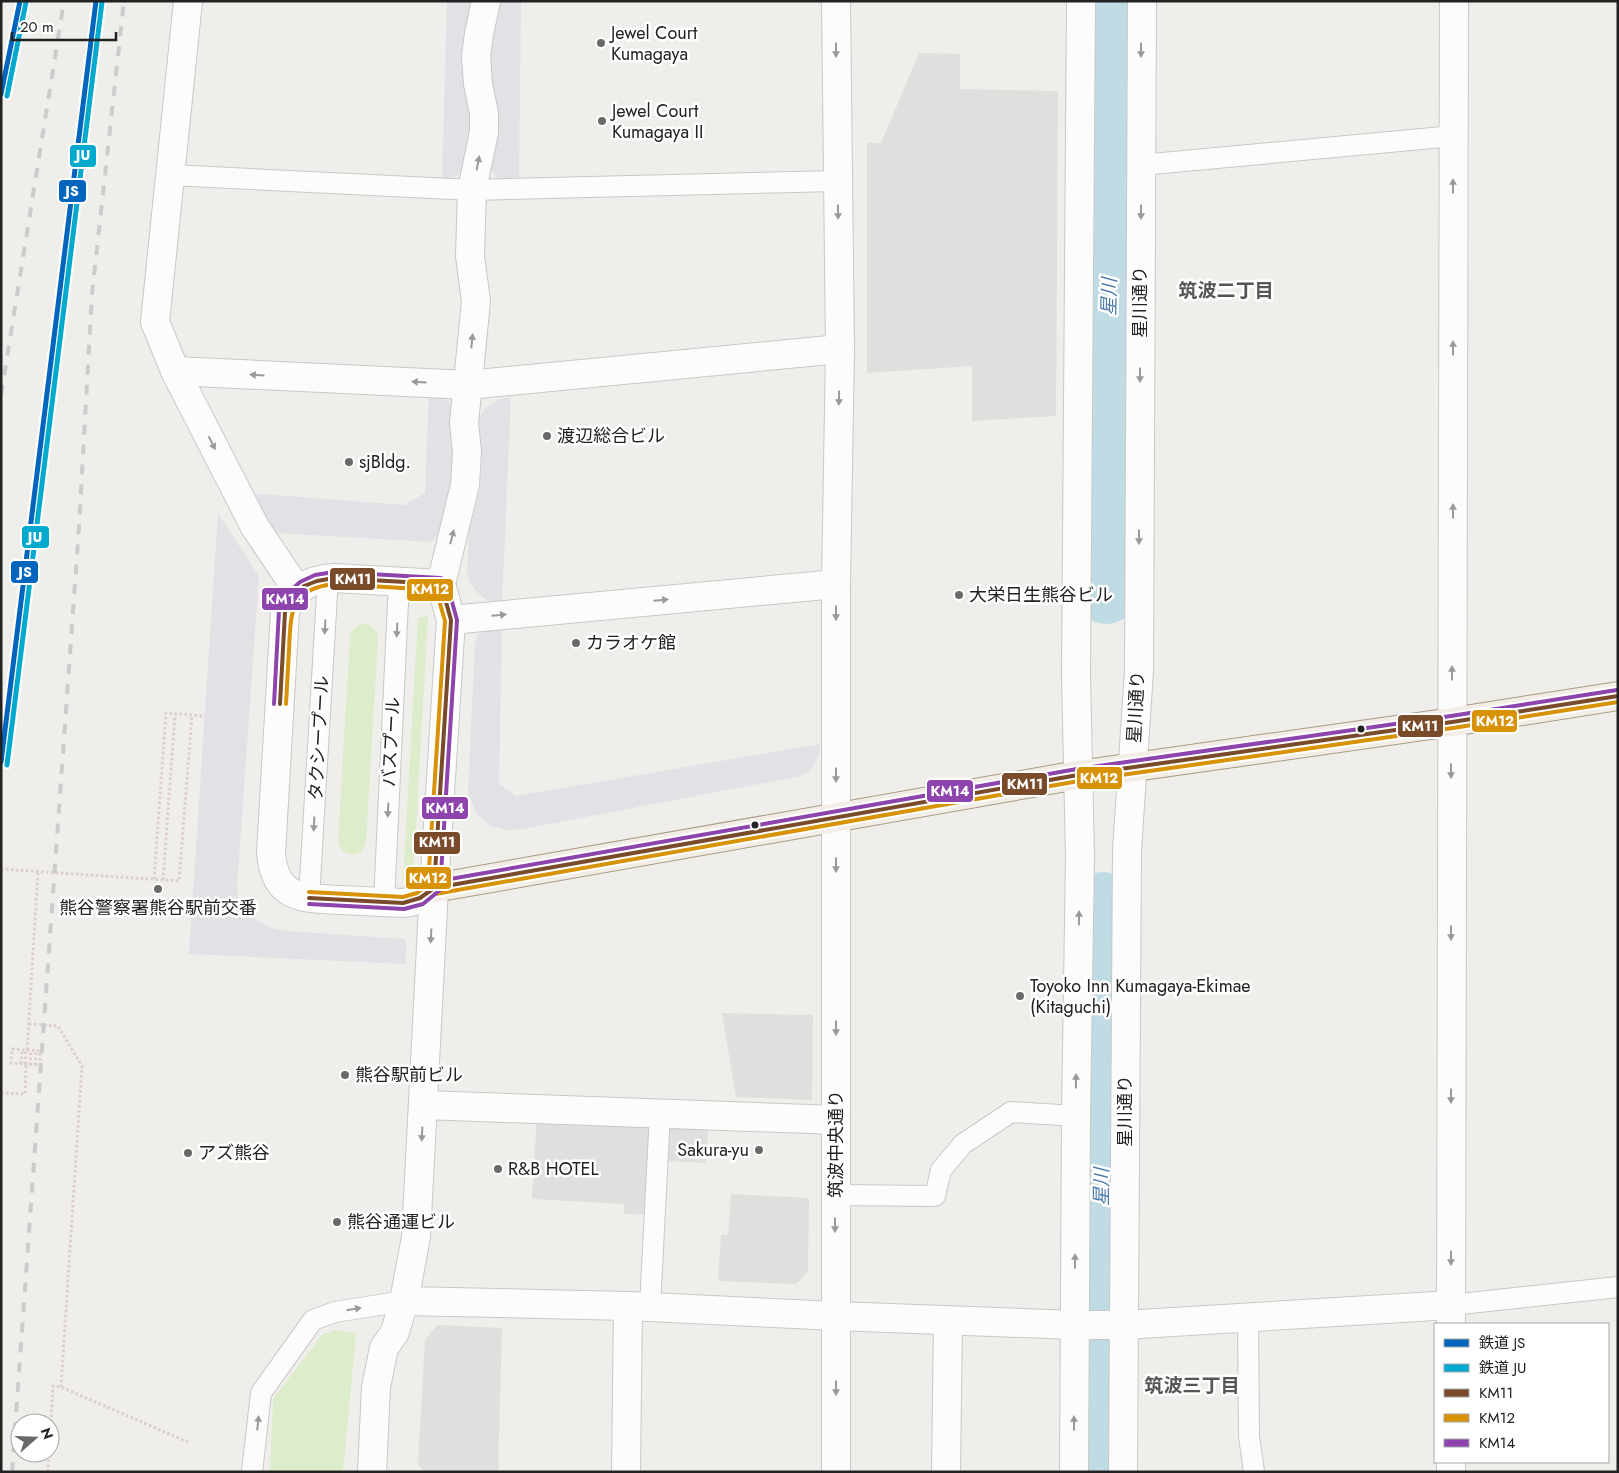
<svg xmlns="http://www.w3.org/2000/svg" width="1619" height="1473" viewBox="0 0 1619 1473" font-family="Jost,'Noto Sans JP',sans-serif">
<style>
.grass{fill:#ddeccb}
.parking{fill:#e0dfde}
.plaza{fill:#e2e1e5}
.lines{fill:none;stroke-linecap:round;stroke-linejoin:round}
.river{stroke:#bfdbe3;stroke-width:62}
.service-casing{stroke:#c9c8c7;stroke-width:22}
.minor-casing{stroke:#c9c8c7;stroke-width:30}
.tertiary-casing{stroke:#c9c8c7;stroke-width:30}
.primary-casing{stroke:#a79c86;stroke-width:30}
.path{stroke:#dccecd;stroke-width:3;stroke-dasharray:2.5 2.5;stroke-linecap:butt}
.service{stroke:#fdfcfc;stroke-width:20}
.minor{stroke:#fdfcfc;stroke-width:28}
.tertiary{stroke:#fdfcfc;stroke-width:28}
.primary{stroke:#f3ede7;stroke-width:28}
.rail{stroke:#ccc;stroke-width:4;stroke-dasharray:10 10;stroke-linecap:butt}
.bus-1-casing{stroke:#fff;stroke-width:8}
.bus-2-casing{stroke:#fff;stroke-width:8}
.bus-3-casing{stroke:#fff;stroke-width:8}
.bus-1{stroke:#7a4b2a;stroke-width:4}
.bus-2{stroke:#d79205;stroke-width:4}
.bus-3{stroke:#8e44ad;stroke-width:4}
.rail-1-casing{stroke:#fff;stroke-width:9}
.rail-2-casing{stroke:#fff;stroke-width:9}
.rail-1{stroke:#0065bd;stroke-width:5}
.rail-2{stroke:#00a9ce;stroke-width:5}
.oneway{fill:#9a9a9a}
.poi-dot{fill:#6a6968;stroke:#fff;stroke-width:2}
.bus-dot{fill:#222;stroke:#fff;stroke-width:2}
.labels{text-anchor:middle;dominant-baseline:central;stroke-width:5;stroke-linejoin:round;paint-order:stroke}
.poi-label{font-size:18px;fill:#222;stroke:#fff;text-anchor:start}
.street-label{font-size:18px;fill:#222;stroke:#fff}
.neighbourhood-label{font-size:19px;font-weight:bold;fill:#555;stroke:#fff}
.water-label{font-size:19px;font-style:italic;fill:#4a7aab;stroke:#fff}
.line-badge{stroke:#fff;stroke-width:2}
.badge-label{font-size:14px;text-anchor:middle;font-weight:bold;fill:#fff}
</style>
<rect width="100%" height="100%" fill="#f0eeeb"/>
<g class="grass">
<polygon points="418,617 428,617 414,861 409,875 403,880"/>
<path d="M360,624L370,625L377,633L378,638L366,842C362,860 341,858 338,841L350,636L352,631Z"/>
<polygon points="335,1330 356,1334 343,1472 270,1472 273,1399 322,1335"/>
</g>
<g class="parking">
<polygon points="919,53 960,54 960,89 1058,91 1056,416 972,421 972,366 867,373 867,143 881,143"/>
<polygon points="722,1013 813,1015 812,1100 736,1097"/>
<polygon points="537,1118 651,1122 646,1215 624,1214 624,1204 532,1199"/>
<polygon points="670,1125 708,1128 706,1163 668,1161"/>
<polygon points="731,1194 809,1198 808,1272 796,1284 718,1281 721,1235 728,1235"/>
<polygon points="437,1325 502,1328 498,1472 425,1472 418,1464 425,1340"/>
</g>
<g class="plaza">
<polygon points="447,1 476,1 474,115 466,167 455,177 442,179"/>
<polygon points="497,1 521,1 519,181 503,180 498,178 492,172 490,166 488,59"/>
<polygon points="429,387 450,402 454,416 451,521 431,542 275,533 247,493 405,505 425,493"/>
<polygon points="511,397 502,603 493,602 484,598 476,591 470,583 467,573 469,528 480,490 482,458 477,423 482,413 489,405 499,399"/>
<polygon points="218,513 259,576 237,887 239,904 259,921 272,928 287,931 405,939 407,946 405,964 189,954"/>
<polygon points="502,623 499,784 516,796 820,744 819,755 815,764 809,771 801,776 523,829 506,830 490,826 477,814 468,794 475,643 478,635 483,629"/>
</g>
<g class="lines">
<g class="river">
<polyline points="1106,593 1112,1"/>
<polyline points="1099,1472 1103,903"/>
</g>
<g class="service-casing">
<g id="service">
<polyline points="1141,165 1454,136"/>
<polyline points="170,175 472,190 837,181"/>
<polyline points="309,898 328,578"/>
<polyline points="384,902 399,581"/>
<polyline points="835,1195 935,1196 941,1170 963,1144 1011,1112 1076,1116"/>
<polyline points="1451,1305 1618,1287"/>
<polyline points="650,1307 660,1113"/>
<polyline points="1248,1317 1249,1436 1254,1472"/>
<polyline points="252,1472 261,1393 313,1320 335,1312 404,1301"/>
</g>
</g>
<g class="minor-casing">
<g id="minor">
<polyline points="836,1 840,349 836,584 836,1472"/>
<polyline points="175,371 155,322 188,1"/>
<polyline points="441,584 465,485 467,452 464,423 476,301 470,256 472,190 484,132 484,113 478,84 476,56 479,34 486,1"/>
<polyline points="298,591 255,527 175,371 468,385 840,349"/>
<polyline points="451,620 836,584"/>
<polyline points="424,1105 836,1120"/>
<polyline points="404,1301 416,1237 434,888"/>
<polyline points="1451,1324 1454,1"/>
<polyline points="1074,1325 1124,1325 1451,1305"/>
<polyline points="1451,1462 1451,1472"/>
<polyline points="626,1472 628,1306"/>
<polyline points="946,1472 948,1321"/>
<polyline points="1074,1472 1076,1116 1080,856 1076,675 1081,1"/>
<polyline points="1123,1472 1127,850 1139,671 1142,1"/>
</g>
</g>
<g class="tertiary-casing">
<g id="tertiary">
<path d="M334,578L441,584L451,620L434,888C424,897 417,902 403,903C383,902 362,901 341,900C303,898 275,900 271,853L285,612C296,587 308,580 334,578Z"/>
<polyline points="372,1472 376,1387 384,1348 395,1332 404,1301 628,1306 836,1316 1074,1325"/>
</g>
</g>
<g class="primary-casing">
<polyline id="primary" points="434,888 1078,775 1452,722 1618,696"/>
</g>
<g class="path">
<polyline points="1,869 179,881 192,715"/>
<polyline points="154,879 166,713 205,716"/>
<polyline points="163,880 175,714"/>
<polyline points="29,1024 58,1026 82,1066 61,1387"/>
<polygon points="12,1049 40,1051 40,1065 11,1063"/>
<polyline points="27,1050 38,872"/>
<polyline points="21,1064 22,1050"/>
<polyline points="25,1064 26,1050"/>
<polyline points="30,1065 31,1050"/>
<polyline points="35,1065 36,1051"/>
<polyline points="1,1093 25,1094 26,1064"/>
<polyline points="50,1437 53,1386 61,1387 190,1443"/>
<polyline points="48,1472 49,1453"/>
</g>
<use href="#service" class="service"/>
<use href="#minor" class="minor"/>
<use href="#tertiary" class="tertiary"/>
<use href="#primary" class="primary"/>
<g class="rail">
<polyline points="1,395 64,1"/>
<polyline points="12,1472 79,527 92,294 124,1"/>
</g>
<g class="bus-1-casing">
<g id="bus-1">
<polyline points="280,704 285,612 294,596 304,586 317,581 334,578 441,584 451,620 434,888 420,898 403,903 309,898"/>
<polyline points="434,888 1078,775 1452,722 1618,696"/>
</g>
</g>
<g class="bus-2-casing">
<g id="bus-2">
<path d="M286,704C287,686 288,668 289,650C291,613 289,589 334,584L436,590L445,621L428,885L417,893L403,897L309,892"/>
<polyline points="435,894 1079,781 1453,728 1618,702"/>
</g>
</g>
<g class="bus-3-casing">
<g id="bus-3">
<polyline points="274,704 279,610 288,593 300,582 315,575 334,572 441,578 446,580 457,620 440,890 423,904 404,909 309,904"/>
<polyline points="433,882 1077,769 1451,716 1617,690"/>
</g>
</g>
<use href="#bus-1" class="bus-1"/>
<use href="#bus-2" class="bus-2"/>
<use href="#bus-3" class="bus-3"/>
<g class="rail-1-casing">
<g id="rail-1">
<polyline points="1,94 20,1"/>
<polyline points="1,762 96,1"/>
</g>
</g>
<g class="rail-2-casing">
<g id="rail-2">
<polyline points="7,96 26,2"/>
<polyline points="7,765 102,2"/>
</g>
</g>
<use href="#rail-1" class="rail-1"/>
<use href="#rail-2" class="rail-2"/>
</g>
<defs><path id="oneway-solid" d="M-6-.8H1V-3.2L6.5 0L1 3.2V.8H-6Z" transform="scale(1.25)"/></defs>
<g class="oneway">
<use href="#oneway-solid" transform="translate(836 50) rotate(90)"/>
<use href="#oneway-solid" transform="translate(1141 50) rotate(90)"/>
<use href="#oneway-solid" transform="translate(478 163) rotate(-79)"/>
<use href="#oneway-solid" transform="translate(1453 186) rotate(-90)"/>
<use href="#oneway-solid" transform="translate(838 212) rotate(89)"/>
<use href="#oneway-solid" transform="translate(1141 212) rotate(90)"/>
<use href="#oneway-solid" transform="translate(472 341) rotate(-84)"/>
<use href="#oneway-solid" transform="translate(1453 348) rotate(-90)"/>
<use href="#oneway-solid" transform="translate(257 375) rotate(-177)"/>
<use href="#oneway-solid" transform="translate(1140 375) rotate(90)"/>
<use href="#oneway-solid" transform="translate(419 382) rotate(-177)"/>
<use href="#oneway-solid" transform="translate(839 398) rotate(91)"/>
<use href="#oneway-solid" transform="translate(212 443) rotate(63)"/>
<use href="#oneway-solid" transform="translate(1453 511) rotate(-90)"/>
<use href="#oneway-solid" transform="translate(452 537) rotate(-76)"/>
<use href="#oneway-solid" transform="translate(1139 537) rotate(90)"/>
<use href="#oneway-solid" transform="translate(661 600) rotate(-5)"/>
<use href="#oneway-solid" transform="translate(836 613) rotate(90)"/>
<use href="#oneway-solid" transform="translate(499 615) rotate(-5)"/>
<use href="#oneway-solid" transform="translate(325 627) rotate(93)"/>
<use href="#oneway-solid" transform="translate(397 630) rotate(93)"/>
<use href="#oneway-solid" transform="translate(1452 673) rotate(-90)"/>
<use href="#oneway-solid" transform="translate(1451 771) rotate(90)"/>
<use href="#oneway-solid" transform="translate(836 775) rotate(90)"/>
<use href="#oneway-solid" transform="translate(388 810) rotate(93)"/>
<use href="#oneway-solid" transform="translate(314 824) rotate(93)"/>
<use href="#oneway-solid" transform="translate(836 865) rotate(90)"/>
<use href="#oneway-solid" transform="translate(1079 918) rotate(-89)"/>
<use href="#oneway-solid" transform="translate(1451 933) rotate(90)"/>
<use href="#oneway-solid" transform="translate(431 936) rotate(93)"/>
<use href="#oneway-solid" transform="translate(836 1028) rotate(90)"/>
<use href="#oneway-solid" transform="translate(1076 1081) rotate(-89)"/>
<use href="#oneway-solid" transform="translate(1451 1096) rotate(90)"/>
<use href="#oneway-solid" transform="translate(422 1134) rotate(93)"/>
<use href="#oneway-solid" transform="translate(835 1225) rotate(90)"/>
<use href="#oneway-solid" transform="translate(1451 1258) rotate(90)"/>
<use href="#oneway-solid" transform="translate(1075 1261) rotate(-90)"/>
<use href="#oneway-solid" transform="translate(354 1309) rotate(-9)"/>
<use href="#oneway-solid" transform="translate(836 1388) rotate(90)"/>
<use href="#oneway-solid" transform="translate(258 1423) rotate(-84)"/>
<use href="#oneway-solid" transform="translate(1074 1423) rotate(-90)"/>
</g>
<g class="poi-dot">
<circle cx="601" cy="43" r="5"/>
<circle cx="602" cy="121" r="5"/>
<circle cx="547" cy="436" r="5"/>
<circle cx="349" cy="462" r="5"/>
<circle cx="959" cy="595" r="5"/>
<circle cx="576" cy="643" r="5"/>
<circle cx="158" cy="889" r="5"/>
<circle cx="1020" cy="996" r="5"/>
<circle cx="345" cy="1075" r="5"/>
<circle cx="759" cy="1150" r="5"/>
<circle cx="188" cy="1153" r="5"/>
<circle cx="498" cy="1169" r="5"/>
<circle cx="337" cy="1222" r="5"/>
</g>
<g class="bus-dot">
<circle cx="1361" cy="729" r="4.5"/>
<circle cx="755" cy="825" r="4.5"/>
</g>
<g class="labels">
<g class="poi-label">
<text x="611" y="33">Jewel Court<tspan x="611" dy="21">Kumagaya</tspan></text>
<text x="612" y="111">Jewel Court<tspan x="612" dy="21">Kumagaya II</tspan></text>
<text x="557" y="436">渡辺総合ビル</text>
<text x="359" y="462">sjBldg.</text>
<text x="969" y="595">大栄日生熊谷ビル</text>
<text x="586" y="643">カラオケ館</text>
<text x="158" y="908" text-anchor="middle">熊谷警察署熊谷駅前交番</text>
<text x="1030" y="986">Toyoko Inn Kumagaya-Ekimae<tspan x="1030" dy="21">(Kitaguchi)</tspan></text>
<text x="355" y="1075">熊谷駅前ビル</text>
<text x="749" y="1150" text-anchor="end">Sakura-yu</text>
<text x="198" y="1153">アズ熊谷</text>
<text x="508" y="1169">R&amp;B HOTEL</text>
<text x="347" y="1222">熊谷通運ビル</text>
</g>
<g class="street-label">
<text transform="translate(1140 302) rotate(-90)">星川通り</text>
<text transform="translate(1136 707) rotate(-87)">星川通り</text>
<text transform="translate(319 738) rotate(-87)">タクシープール</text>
<text transform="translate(391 742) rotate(-87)">バスプール</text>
<text transform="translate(1125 1111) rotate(-90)">星川通り</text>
<text transform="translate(836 1144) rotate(-90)">筑波中央通り</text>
</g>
<g class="neighbourhood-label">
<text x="1226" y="290">筑波二丁目</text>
<text x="1192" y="1385">筑波三丁目</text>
</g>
<g class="water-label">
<text transform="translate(1109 297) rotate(-89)">星川</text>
<text transform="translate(1101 1187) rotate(-90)">星川</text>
</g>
</g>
<g class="line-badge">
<rect x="69" y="144" width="28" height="24" rx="5" fill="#00a9ce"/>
<rect x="58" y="179" width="29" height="24" rx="5" fill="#0065bd"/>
<rect x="21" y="525" width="29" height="24" rx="5" fill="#00a9ce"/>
<rect x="10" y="560" width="29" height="24" rx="5" fill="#0065bd"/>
<rect x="329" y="567" width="47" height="24" rx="5" fill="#7a4b2a"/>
<rect x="406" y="578" width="48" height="24" rx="5" fill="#d79205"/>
<rect x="261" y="587" width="48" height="24" rx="5" fill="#8e44ad"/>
<rect x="1471" y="709" width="47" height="24" rx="5" fill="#d79205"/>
<rect x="1397" y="714" width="47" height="24" rx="5" fill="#7a4b2a"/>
<rect x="1076" y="766" width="47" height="24" rx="5" fill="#d79205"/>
<rect x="1001" y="772" width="47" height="24" rx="5" fill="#7a4b2a"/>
<rect x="926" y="779" width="48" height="24" rx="5" fill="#8e44ad"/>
<rect x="421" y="796" width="48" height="24" rx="5" fill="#8e44ad"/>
<rect x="413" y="831" width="48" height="24" rx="5" fill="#7a4b2a"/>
<rect x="405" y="866" width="47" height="24" rx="5" fill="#d79205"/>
</g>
<g class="badge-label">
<text x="83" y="160">JU</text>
<text x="72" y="196">JS</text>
<text x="35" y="542">JU</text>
<text x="25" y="577">JS</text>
<text x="353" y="584">KM11</text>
<text x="430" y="594">KM12</text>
<text x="285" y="604">KM14</text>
<text x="1495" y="726">KM12</text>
<text x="1420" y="731">KM11</text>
<text x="1099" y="783">KM12</text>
<text x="1025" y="789">KM11</text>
<text x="950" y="796">KM14</text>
<text x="445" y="813">KM14</text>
<text x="437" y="847">KM11</text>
<text x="428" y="883">KM12</text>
</g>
<rect width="1619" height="1473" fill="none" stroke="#222222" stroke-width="5"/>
<rect x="1434" y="1323" width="175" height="140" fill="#ffffff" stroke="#a7a7a7"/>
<rect x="1444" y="1339" width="25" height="8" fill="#0065bd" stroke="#a7a7a7"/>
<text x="1479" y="1348" font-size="15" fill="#222222">鉄道 JS</text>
<rect x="1444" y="1364" width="25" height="8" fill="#00a9ce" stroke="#a7a7a7"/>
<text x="1479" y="1373" font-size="15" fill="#222222">鉄道 JU</text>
<rect x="1444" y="1389" width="25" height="8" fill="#7a4b2a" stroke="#a7a7a7"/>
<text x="1479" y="1398" font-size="15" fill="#222222">KM11</text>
<rect x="1444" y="1414" width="25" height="8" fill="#d79205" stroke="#a7a7a7"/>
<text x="1479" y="1423" font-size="15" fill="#222222">KM12</text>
<rect x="1444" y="1439" width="25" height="8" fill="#8e44ad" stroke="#a7a7a7"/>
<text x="1479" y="1448" font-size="15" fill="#222222">KM14</text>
<g transform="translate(35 1438) rotate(70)"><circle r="24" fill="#ffffff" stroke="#a7a7a7"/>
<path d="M0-4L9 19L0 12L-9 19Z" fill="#6a6968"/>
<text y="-8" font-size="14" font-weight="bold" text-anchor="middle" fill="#222222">N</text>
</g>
<path d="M12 32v8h104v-8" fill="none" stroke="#222222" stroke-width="2.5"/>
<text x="20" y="32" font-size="15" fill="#222222" stroke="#ffffff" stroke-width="4" paint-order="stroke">20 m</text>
</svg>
